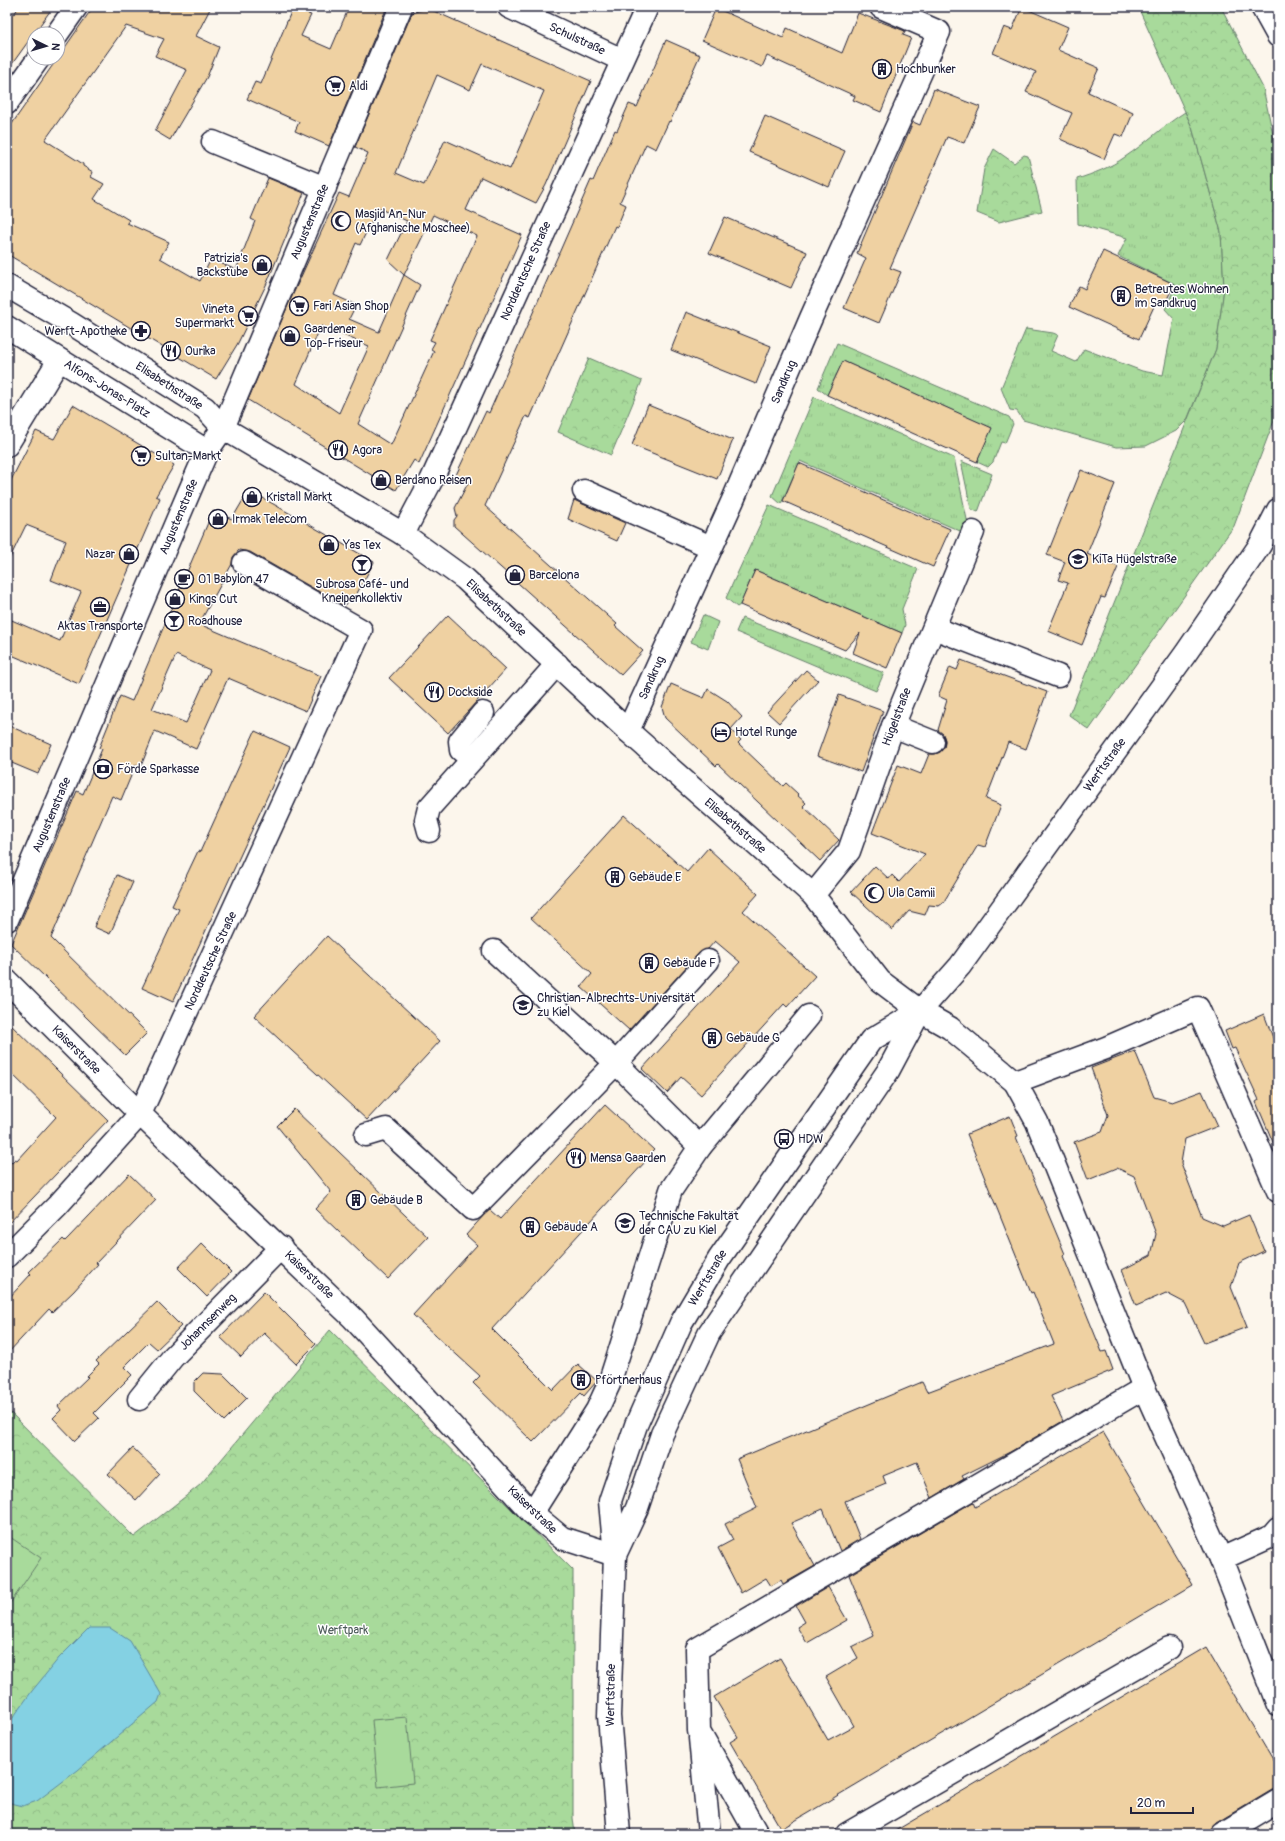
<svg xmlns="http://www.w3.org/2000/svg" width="1285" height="1841" viewBox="0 0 1285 1841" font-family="Pangolin,sans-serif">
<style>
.grass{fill:url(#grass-tufts);stroke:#657e6b}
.park{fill:url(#park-crowns);stroke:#657e6b}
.garden{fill:#a8da9b;stroke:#657e6b}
.water{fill:#84d1e3;stroke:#5d8ba0}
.building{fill:#efd1a2;stroke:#22223b;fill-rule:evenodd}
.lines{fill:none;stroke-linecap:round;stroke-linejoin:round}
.minor-casing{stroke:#22223b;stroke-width:25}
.major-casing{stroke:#22223b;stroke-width:25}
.minor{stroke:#fff;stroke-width:22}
.major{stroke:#fff;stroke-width:22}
.labels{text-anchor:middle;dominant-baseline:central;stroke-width:3;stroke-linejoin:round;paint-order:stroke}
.street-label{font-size:12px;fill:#22223b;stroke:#fff}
.poi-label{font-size:12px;fill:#22223b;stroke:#fff;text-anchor:start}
.park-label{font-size:12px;fill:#4a5958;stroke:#fff}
</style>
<defs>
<pattern id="grass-tufts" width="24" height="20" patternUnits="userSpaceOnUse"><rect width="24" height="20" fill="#a8da9b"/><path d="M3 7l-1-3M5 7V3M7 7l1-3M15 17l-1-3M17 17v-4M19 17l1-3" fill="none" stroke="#90bb86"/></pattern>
<pattern id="park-crowns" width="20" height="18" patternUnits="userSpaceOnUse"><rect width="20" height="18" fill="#a8da9b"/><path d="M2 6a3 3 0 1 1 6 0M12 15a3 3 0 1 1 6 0" fill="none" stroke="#90bb86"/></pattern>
</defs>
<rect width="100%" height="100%" fill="#fcf6ec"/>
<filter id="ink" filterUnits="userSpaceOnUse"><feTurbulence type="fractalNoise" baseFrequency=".025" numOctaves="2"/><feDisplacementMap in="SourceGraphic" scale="8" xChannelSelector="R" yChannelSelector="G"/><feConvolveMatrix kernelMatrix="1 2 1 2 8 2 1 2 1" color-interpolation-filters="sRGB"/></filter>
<g filter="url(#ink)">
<g class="grass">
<path d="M1185,112L1192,127L1221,232L1224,288L1216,349L1187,420L1176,431L1146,446L1116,447L1023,420L1017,411L1010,410L1001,388L1026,329L1053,333L1058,335L1051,351L1076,362L1084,349L1142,371L1163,375L1174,319L1165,309L1176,285L1118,256L1127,238L1078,224L1077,179C1093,174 1111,167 1125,157C1146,143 1163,126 1185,112Z"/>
<polygon points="837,343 1009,417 1013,424 1005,443 1001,442 993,462 988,467 977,462 991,428 843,361 827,395 818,388"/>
<polygon points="814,397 954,458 969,529 967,534 800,461 781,504 772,496"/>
<polygon points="961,461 992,474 978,512 971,509"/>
<polygon points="769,505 918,569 902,609 905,625 902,633 755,570 740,605 737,607 726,598"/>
<polygon points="703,615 718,622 708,649 691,642"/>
<polygon points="742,618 884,673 876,691 736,632"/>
</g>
<g class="park">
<polygon points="1138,7 1221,7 1263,88 1278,158 1278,410 1234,526 1089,730 1069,715 1216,349 1224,288 1221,232 1192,127"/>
<polygon points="994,149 1014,163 1024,155 1028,156 1042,211 999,222 977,213 984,169"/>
<polygon points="589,358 642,381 611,455 558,432"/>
<polygon points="330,1330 573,1570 573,1818 575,1834 7,1834 7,1409 134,1537 200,1485"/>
</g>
<g class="garden">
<polygon points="7,1535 41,1558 7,1608"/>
<polygon points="407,1717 413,1783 378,1787 372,1720"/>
</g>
<polygon class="water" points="89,1628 110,1628 130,1641 161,1694 158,1702 78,1770 37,1801 23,1806 7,1802 7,1726 32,1691 59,1658"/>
<g class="building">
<polygon points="19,7 53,7 7,71 7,10 14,14"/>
<polygon points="93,7 211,7 196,36 219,47 207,77 170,140 155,131 187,70 155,56 164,39 126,26 45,140 83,164 83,166 93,172 91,177 104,184 94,199 129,220 127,223 169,242 160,258 200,281 211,259 236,270 255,221 251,219 268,178 304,193 267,283 238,343 216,379 7,254 7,131"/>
<polygon points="293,7 312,7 308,14 311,15 301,36 331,49 349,7 387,7 329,146 295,131 299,122 247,99 255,82 261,84"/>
<polygon points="1022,7 1068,27 1058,50 1099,68 1088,92 1133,113 1123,137 1115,134 1104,159 1060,139 1072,113 1026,92 1036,72 993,53 1004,27 1012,30"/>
<path d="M427,8L591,81L546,185L536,203L481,177L466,210L522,235L419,464L414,460L396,490L248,400L289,303L339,193L349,197L368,153L355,147L412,13ZM482,64L544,91L510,169L445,140L424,185L396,173L437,75L470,90ZM378,208L407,221L388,260L404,275L379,332L349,319L356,305L334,295L356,243L360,245ZM433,215L477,236L430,340L435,342L431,349L434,351L391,445L358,424L420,285L404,275ZM321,326L369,346L339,413L296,384Z"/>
<polygon points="716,8 783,38 787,28 842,53 858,13 905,31 903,35 911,38 881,112 853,100 855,96 767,56 762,67 702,40"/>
<polygon points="666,40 700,55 670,122 669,121 656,149 646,144 620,202 626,205 617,227 615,226 530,418 526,416 485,506 617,624 615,626 643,651 621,675 454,526 454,520 457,516 455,508 469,481 456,475 486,411 489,413 591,180 593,181 615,130 617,131 629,104 637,107"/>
<polygon points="934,89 980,107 964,143 947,137 890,268 901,272 879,323 844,308 866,258 857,253 913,122 920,125"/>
<polygon points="765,116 845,151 829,187 749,152"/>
<polygon points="725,217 807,252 791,288 709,253"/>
<polygon points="1103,251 1174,284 1164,306 1156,302 1139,339 1069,307 1079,286 1085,289"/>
<polygon points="686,312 771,346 756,384 671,350"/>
<polygon points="843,361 992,428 977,462 827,395"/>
<polygon points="73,405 174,465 156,496 160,498 79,684 7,653 7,618 60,641 81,592 51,580 66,541 26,525 7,564 7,488 36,431 54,439"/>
<polygon points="648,405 733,440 717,479 632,445"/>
<polygon points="799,463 950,529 933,567 783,501"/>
<polygon points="1081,470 1115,484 1087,554 1118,567 1105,598 1101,597 1082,645 1048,631 1068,583 1058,580 1065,562 1047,555"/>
<path d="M249,490L374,562L355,597L351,595L344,606L250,552L239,550L233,557L232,564L199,624L321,676L306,711L228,678L196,749L155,731L141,766L136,764L121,800L112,796L51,938L147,1033L125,1055L11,944L77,791L83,794L102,749L99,748L120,696L132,701L213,511L232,519ZM176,655L210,670L186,723L152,709Z"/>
<polygon points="574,500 625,523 617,541 568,519"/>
<polygon points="755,570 902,633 887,668 853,653 860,633 845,650 740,605"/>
<polygon points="448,615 506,669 448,733 389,678"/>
<polygon points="961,660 1047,692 1026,749 1008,742 986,799 1001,805 985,847 978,845 943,903 939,906 929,905 925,915 909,911 892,930 851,892 875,866 889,879 892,875 899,882 925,854 872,833 898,765 921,774 929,754 935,754 940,752 944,747 945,740 943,734 938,730 947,700 938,696 950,667 957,670"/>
<polygon points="806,670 818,680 779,723 767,712"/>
<polygon points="671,684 704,698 708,689 727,701 742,717 731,729 741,740 738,743 783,786 786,783 798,794 797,795 806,803 803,806 839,840 820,861 718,764 716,766 665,718 662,707"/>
<polygon points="839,695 883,711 861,772 817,756"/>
<polygon points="7,725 51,744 38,774 7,761"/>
<polygon points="255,731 290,747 173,1002 142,988 179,909 172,906 198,851 200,852"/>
<polygon points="624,815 687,872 708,848 758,894 743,911 815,976 787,1007 784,1004 701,1095 681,1077 667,1093 642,1069 740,962 715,941 708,949 699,953 629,1030 581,987 592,974 531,918"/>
<polygon points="117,875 133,882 110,934 94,927"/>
<polygon points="327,936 440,1041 367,1120 254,1016"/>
<polygon points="1264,1014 1278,1051 1278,1154 1256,1102 1259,1100 1235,1048 1232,1049 1225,1031"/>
<polygon points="7,1021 108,1120 7,1225 7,1167 15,1159 17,1160 56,1117 7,1069"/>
<polygon points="1135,1051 1154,1097 1172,1102 1202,1091 1218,1126 1185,1139 1181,1163 1202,1217 1223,1226 1249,1215 1264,1251 1239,1263 1231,1287 1247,1327 1204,1343 1185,1303 1166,1293 1136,1306 1122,1270 1151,1255 1156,1234 1134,1176 1117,1168 1088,1180 1074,1142 1102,1132 1108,1115 1091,1068"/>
<polygon points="605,1105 654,1150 644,1161 645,1162 492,1329 553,1390 578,1364 597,1381 584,1396 581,1393 533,1442 473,1383 480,1376 413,1315 477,1245 466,1235 484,1215 490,1210 500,1219"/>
<polygon points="294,1109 428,1237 388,1279 315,1209 331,1192 277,1126"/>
<polygon points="1010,1116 1018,1136 1016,1137 1065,1254 1063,1256 1102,1352 1106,1351 1113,1370 1051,1396 1063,1421 1010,1452 962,1476 964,1479 932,1498 917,1462 883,1476 886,1484 845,1501 860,1539 840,1551 823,1509 791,1523 815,1566 783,1584 781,1580 771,1586 766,1578 741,1593 718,1548 733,1540 725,1524 757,1508 737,1459 922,1382 927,1392 1054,1344 1033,1292 1031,1293 967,1134"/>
<polygon points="129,1174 156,1200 96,1263 98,1264 74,1291 52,1312 49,1309 7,1354 7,1300 31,1274 29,1272 63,1239 65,1241 69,1237"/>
<polygon points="202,1243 231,1272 207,1297 178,1268"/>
<polygon points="264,1292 316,1344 296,1364 264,1333 241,1357 220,1337"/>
<polygon points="157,1302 181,1326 157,1349 149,1342 124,1367 132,1375 94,1413 99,1418 75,1441 53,1418 61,1410 58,1406 88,1377 87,1376 99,1364 96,1361"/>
<polygon points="203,1373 223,1374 247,1398 224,1421 194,1391 194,1382"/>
<polygon points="1103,1432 1193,1585 781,1829 730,1742 738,1737 714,1697 780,1658 828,1740 854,1726 826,1677 858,1658 852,1647 874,1636 849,1575 973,1502 975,1507"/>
<polygon points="133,1448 160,1474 136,1500 108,1474"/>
<polygon points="828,1587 847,1620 807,1643 797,1627 805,1622 796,1606"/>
<polygon points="1206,1647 1278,1769 1278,1789 1272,1790 1217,1823 1211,1831 1206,1834 890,1834"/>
</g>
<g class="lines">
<g class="minor-casing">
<g id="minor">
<polyline points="509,7 622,60"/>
<polyline points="57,34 76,7"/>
<polyline points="7,103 39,58"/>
<polyline points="213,142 325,188"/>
<polyline points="7,286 72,324 205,408 223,428 403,534 465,579 628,731 813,895 880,981 920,1011 950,1028 1015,1082 1037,1122 1144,1388 1221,1559 1278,1705"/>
<polyline points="7,327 207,451"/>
<polyline points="7,445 59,360"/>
<polyline points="584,491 711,547"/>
<polyline points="403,534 431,481 647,7"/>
<polyline points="934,628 1058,676"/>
<polyline points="893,726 933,742"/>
<polyline points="628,731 733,500 811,318 939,32 881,7"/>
<polyline points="472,759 461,750 460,741 483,713"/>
<polyline points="429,831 426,820 429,808 557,664"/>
<polyline points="813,895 849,851 893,726 973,532"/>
<polyline points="7,920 190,490 207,451 223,428 401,7"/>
<polyline points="494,951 616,1063 700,1147"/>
<polyline points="7,981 140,1114 353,1318 532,1513 562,1538 615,1555"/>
<polyline points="1015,1082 1106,1048 1198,1008 1278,1191"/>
<polyline points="366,1135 386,1129 473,1209 616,1063 708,961"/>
<polyline points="7,1256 57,1206 140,1114 361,630 244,563"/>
<polyline points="139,1399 173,1357 281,1247"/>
<polyline points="532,1513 597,1410 609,1384 671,1190 700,1147 809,1016"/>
<polyline points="1221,1559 1272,1536 1278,1529"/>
<polyline points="700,1738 709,1834"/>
<polyline points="757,1834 699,1731 697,1649 1144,1388"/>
<polyline points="847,1834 1169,1648"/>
<polyline points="1223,1834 1278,1801"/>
</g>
</g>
<g class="major-casing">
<g id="major">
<polyline points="1262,7 1278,36"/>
<polyline points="615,1555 637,1508 662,1434 709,1333 888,1071 920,1011 960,966 1186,653 1260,545 1278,510"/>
<polyline points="619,1834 609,1716 615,1555 610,1501 636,1425 681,1323 719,1259 871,1040 920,1011"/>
</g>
</g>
<use href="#minor" class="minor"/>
<use href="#major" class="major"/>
</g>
</g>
<defs>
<g id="building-ring" transform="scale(1)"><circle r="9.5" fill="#fff" stroke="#22223b" stroke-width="1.5"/><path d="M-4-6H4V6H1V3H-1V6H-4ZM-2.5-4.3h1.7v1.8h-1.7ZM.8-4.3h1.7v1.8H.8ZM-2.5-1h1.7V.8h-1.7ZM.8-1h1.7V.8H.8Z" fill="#22223b"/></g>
<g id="supermarket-ring" transform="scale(1)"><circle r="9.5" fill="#fff" stroke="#22223b" stroke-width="1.5"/><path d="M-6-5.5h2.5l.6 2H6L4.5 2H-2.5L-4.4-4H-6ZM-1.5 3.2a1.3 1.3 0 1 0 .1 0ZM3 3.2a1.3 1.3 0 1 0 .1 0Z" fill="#22223b"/></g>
<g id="mosque-ring" transform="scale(1)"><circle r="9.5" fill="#fff" stroke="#22223b" stroke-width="1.5"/><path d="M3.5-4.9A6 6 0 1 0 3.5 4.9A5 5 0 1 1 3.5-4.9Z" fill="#22223b"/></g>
<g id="shop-ring" transform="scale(1)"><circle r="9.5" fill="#fff" stroke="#22223b" stroke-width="1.5"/><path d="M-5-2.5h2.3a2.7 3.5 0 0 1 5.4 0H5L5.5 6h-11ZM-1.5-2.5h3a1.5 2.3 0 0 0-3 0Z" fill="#22223b"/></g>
<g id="pharmacy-ring" transform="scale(1)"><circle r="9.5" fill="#fff" stroke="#22223b" stroke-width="1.5"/><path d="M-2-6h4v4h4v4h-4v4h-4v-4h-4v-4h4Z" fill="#22223b"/></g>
<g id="restaurant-ring" transform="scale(1)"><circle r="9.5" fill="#fff" stroke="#22223b" stroke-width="1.5"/><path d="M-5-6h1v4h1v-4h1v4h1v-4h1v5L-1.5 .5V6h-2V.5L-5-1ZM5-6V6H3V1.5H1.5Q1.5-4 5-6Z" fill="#22223b"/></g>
<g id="school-ring" transform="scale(1)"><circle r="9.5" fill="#fff" stroke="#22223b" stroke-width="1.5"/><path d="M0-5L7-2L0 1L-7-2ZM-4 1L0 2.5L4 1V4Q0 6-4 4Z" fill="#22223b"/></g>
<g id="bar-ring" transform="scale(1)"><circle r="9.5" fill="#fff" stroke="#22223b" stroke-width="1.5"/><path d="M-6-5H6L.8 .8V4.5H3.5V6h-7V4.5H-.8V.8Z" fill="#22223b"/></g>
<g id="cafe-ring" transform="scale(1)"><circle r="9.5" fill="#fff" stroke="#22223b" stroke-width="1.5"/><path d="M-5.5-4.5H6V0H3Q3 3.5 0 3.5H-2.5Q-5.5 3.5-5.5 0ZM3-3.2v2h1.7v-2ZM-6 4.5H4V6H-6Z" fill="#22223b"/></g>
<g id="office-ring" transform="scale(1)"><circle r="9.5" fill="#fff" stroke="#22223b" stroke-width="1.5"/><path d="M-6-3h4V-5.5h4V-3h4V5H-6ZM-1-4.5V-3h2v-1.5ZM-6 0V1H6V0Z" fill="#22223b"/></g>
<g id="hotel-ring" transform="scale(1)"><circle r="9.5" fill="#fff" stroke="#22223b" stroke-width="1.5"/><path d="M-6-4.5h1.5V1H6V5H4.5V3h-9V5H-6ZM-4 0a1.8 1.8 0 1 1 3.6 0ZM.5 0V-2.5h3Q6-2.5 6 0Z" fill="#22223b"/></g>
<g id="bank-ring" transform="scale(1)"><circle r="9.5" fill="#fff" stroke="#22223b" stroke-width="1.5"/><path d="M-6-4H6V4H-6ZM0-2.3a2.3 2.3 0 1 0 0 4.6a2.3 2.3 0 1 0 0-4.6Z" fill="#22223b"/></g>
<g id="university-ring" transform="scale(1)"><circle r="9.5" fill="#fff" stroke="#22223b" stroke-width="1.5"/><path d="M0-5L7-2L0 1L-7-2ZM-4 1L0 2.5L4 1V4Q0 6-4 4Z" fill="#22223b"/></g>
<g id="bus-ring" transform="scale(1)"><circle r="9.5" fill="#fff" stroke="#22223b" stroke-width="1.5"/><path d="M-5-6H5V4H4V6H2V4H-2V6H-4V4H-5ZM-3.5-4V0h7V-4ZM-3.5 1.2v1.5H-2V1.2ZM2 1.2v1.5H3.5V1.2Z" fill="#22223b"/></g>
</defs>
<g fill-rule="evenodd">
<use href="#building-ring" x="882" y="69"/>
<use href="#supermarket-ring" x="335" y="86"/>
<use href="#mosque-ring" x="341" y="221"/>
<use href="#shop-ring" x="262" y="265"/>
<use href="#building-ring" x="1121" y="296"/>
<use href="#supermarket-ring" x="299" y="306"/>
<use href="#supermarket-ring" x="248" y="316"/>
<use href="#pharmacy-ring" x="141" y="331"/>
<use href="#shop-ring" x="290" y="336"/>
<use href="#restaurant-ring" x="171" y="351"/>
<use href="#restaurant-ring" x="338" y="450"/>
<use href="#supermarket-ring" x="141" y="456"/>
<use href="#shop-ring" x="381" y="480"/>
<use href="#shop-ring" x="252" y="497"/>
<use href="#shop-ring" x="218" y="519"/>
<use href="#shop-ring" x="329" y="545"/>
<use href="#shop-ring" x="129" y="554"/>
<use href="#school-ring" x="1078" y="559"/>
<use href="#bar-ring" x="362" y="565"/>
<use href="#shop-ring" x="515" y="575"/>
<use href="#cafe-ring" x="184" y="579"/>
<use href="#shop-ring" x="175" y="599"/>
<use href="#office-ring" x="100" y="607"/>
<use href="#bar-ring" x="174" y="621"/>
<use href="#restaurant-ring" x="434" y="692"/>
<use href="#hotel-ring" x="721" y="732"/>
<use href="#bank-ring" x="103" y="769"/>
<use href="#building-ring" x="615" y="877"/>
<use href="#mosque-ring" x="874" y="893"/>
<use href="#building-ring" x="649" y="963"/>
<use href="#university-ring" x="523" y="1005"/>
<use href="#building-ring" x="712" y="1038"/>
<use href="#bus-ring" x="784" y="1139"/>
<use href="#restaurant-ring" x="576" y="1158"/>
<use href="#building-ring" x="356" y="1200"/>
<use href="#university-ring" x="625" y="1223"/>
<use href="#building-ring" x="530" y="1227"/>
<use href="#building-ring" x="581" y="1380"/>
</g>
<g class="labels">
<g class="street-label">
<text transform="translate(577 39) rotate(25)">Schulstraße</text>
<text transform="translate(310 222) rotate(-67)">Augustenstraße</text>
<text transform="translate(526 271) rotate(-66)">Norddeutsche Straße</text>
<text transform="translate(784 382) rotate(-67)">Sandkrug</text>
<text transform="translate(169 386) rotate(33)">Elisabethstraße</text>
<text transform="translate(107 389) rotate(32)">Alfons-Jonas-Platz</text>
<text transform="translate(179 517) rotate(-67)">Augustenstraße</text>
<text transform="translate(496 608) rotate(43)">Elisabethstraße</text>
<text transform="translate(652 678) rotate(-66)">Sandkrug</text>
<text transform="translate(897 717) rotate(-69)">Hügelstraße</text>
<text transform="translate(1105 765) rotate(-54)">Werftstraße</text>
<text transform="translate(52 815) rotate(-67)">Augustenstraße</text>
<text transform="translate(735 826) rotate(41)">Elisabethstraße</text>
<text transform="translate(211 961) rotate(-65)">Norddeutsche Straße</text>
<text transform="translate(76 1050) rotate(45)">Kaiserstraße</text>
<text transform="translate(309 1275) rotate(44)">Kaiserstraße</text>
<text transform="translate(708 1278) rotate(-59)">Werftstraße</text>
<text transform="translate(208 1322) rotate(-45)">Johannsenweg</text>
<text transform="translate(532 1510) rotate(44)">Kaiserstraße</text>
<text transform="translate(611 1695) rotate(-89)">Werftstraße</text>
</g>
<g class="poi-label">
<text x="896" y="69">Hochbunker</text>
<text x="349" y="86">Aldi</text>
<text x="355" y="214">Masjid An-Nur<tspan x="355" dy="14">(Afghanische Moschee)</tspan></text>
<text x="248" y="258" text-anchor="end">Patrizia's<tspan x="248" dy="14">Backstube</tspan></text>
<text x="1135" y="289">Betreutes Wohnen<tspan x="1135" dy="14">im Sandkrug</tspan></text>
<text x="313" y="306">Fari Asian Shop</text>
<text x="234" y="309" text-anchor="end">Vineta<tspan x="234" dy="14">Supermarkt</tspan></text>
<text x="304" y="329">Gaardener<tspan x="304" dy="14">Top-Friseur</tspan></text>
<text x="127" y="331" text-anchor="end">Werft-Apotheke</text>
<text x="185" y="351">Ourika</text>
<text x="352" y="450">Agora</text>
<text x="155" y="456">Sultan-Markt</text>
<text x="395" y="480">Berdano Reisen</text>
<text x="266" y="497">Kristall Markt</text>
<text x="232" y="519">Irmak Telecom</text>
<text x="343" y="545">Yas Tex</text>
<text x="115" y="554" text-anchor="end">Nazar</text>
<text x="1092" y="559">KiTa Hügelstraße</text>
<text x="529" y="575">Barcelona</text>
<text x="198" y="579">01 Babylon 47</text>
<text x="362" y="584" text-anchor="middle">Subrosa Café- und<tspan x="362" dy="14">Kneipenkollektiv</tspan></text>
<text x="189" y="599">Kings Cut</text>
<text x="188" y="621">Roadhouse</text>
<text x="100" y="626" text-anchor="middle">Aktas Transporte</text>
<text x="448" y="692">Dockside</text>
<text x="735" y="732">Hotel Runge</text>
<text x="117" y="769">Förde Sparkasse</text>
<text x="629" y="877">Gebäude E</text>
<text x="888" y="893">Ula Camii</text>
<text x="663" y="963">Gebäude F</text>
<text x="537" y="998">Christian-Albrechts-Universität<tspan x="537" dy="14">zu Kiel</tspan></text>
<text x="726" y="1038">Gebäude G</text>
<text x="798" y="1139">HDW</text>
<text x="590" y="1158">Mensa Gaarden</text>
<text x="370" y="1200">Gebäude B</text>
<text x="639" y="1216">Technische Fakultät<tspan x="639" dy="14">der CAU zu Kiel</tspan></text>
<text x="544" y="1227">Gebäude A</text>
<text x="595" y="1380">Pförtnerhaus</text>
</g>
<g class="park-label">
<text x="343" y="1630">Werftpark</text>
</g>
</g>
<rect width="1285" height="1841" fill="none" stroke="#fff" stroke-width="24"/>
<rect x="12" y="12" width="1261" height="1817" fill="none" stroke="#22223b" stroke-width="1.5" filter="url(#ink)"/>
<g transform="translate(46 46) rotate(95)"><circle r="19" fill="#ffffff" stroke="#a7a7b1"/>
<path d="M0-3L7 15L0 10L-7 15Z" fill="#22223b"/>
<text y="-6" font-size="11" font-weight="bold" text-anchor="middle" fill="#22223b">N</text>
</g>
<path d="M1131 1807v6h62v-6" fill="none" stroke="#22223b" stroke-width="2"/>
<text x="1137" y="1807" font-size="12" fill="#22223b" stroke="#ffffff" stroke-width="3" paint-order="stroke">20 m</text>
</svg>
